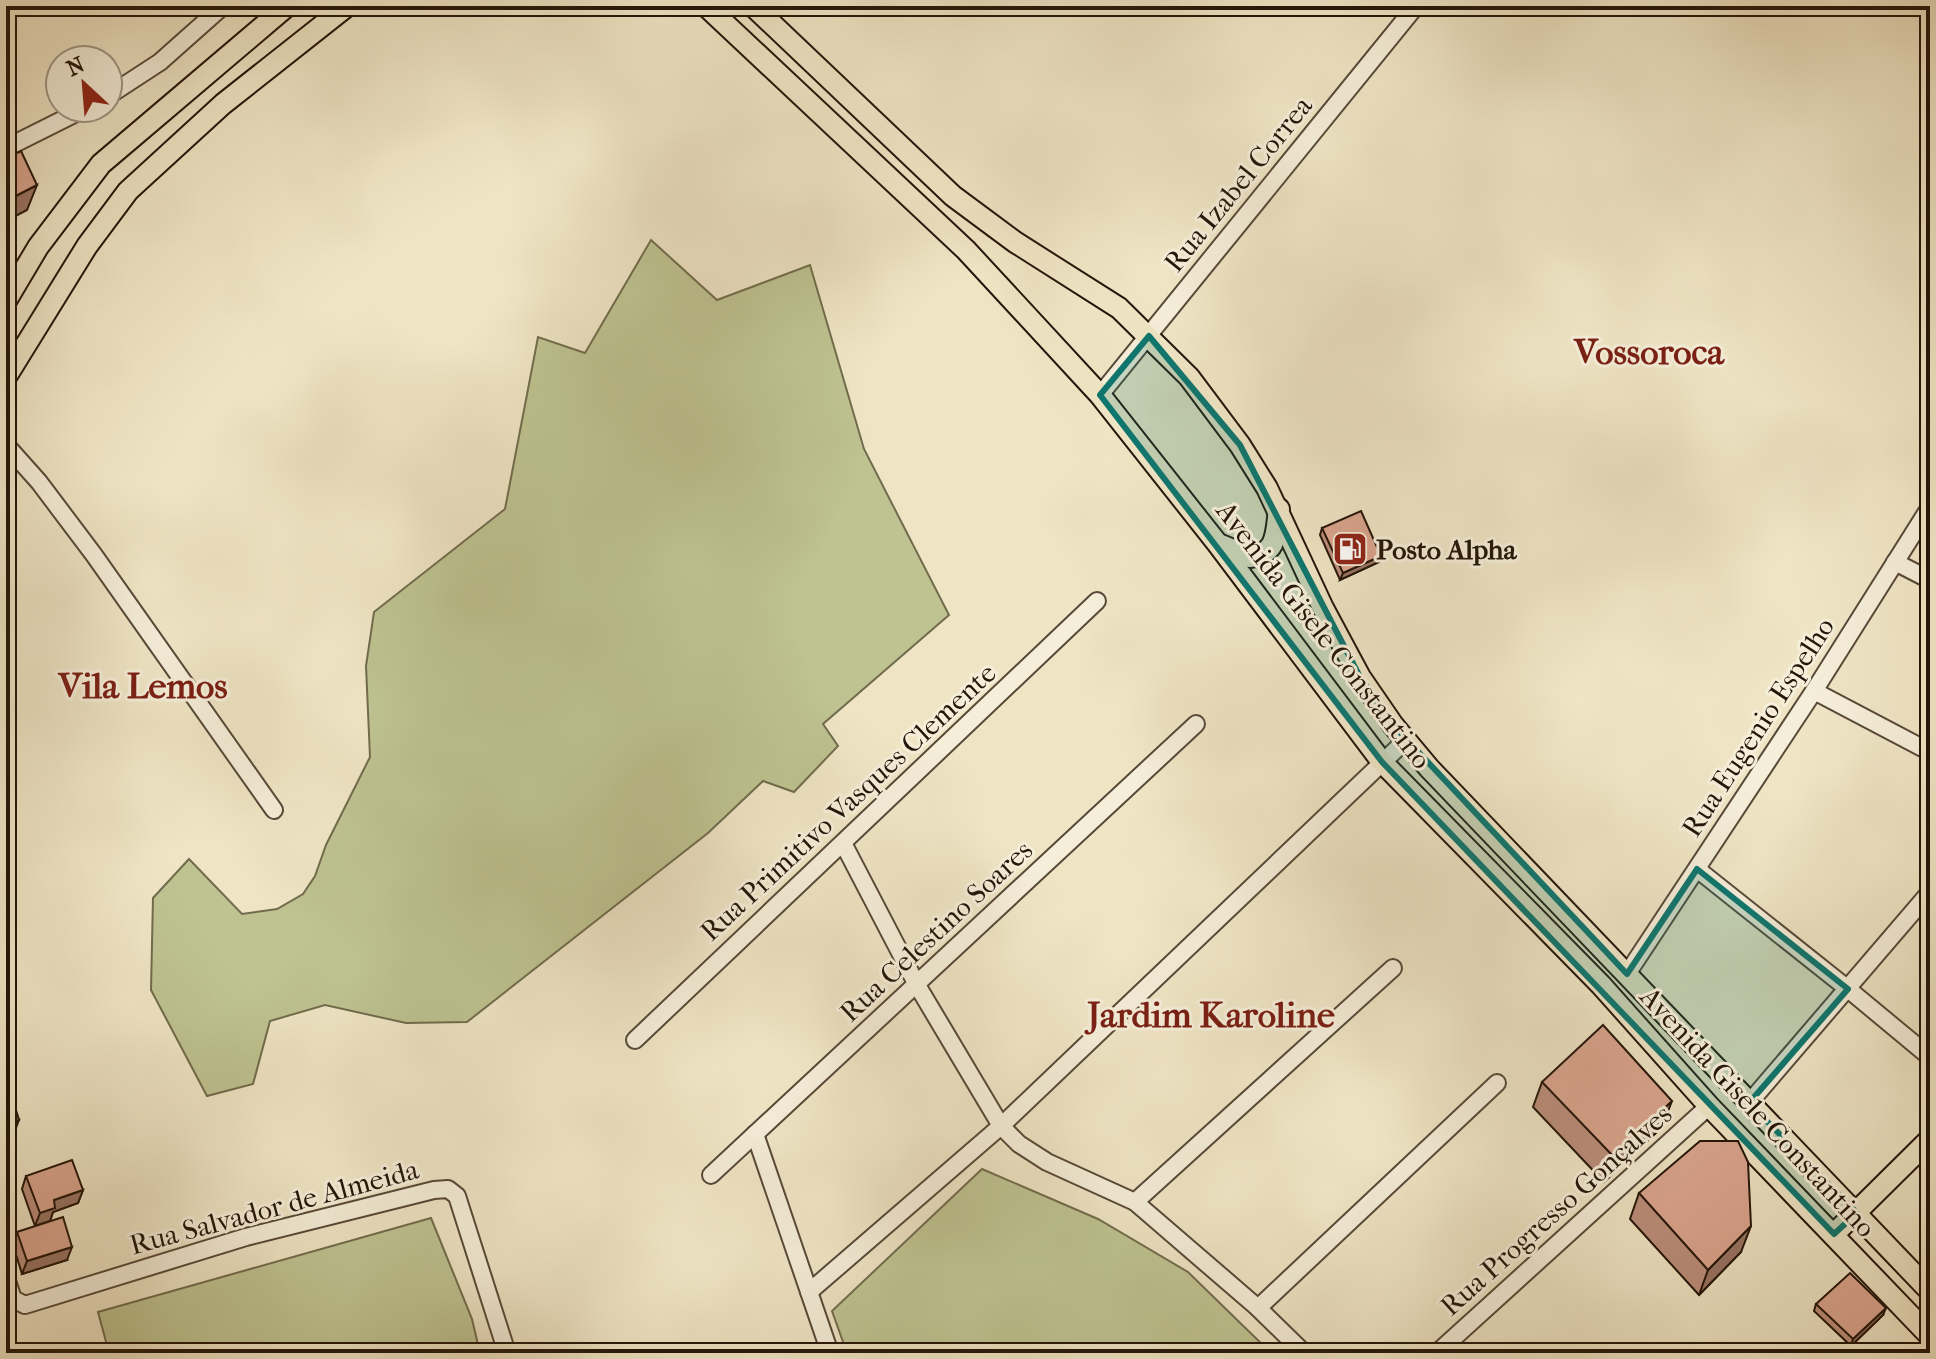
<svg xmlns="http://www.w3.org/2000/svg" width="1936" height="1359" viewBox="0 0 1936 1359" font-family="'IM FELL French Canon',serif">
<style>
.green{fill:#bec391;stroke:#716c4d;stroke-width:2}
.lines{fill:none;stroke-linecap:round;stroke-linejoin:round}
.minor-casing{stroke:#574938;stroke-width:20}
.major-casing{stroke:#241509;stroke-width:24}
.minor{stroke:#f5eed9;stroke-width:16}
.major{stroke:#efe5c5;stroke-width:20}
.wall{fill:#bb8e7b;stroke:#241509;stroke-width:2}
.shaded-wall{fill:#997464;stroke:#241509;stroke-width:2}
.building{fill:#daa58f;stroke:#241509;stroke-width:2}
.marked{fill:#0f766e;fill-opacity:0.2;stroke:#0f766e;stroke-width:6;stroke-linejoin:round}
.labels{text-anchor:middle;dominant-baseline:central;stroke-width:6;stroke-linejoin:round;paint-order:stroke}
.street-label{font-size:28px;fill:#241509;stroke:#f5eed9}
.poi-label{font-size:28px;font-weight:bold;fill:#241509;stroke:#f5eed9;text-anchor:start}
.district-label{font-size:36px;font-weight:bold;fill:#7a1f14;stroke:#f5eed9}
</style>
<rect width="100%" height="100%" fill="#efe5c5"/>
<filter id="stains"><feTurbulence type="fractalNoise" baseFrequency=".0025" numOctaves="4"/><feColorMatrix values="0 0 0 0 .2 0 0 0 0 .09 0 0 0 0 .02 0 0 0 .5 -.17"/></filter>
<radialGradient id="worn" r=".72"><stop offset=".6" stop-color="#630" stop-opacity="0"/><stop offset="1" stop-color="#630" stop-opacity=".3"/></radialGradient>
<g class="green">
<polygon points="651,240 717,300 810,265 864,449 949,615 823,724 838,746 794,792 763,781 708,833 467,1022 406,1023 325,1005 270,1021 253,1084 207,1096 151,990 153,898 189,859 242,914 277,909 303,894 315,876 326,845 370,757 366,666 374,612 505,509 538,337 585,353"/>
<polygon points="982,1169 1098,1219 1188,1272 1271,1353 847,1353 832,1311"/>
<polygon points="431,1218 472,1319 480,1353 109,1353 98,1312"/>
</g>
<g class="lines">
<g class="minor-casing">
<g id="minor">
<polyline points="108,96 160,62 223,6"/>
<polyline points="6,148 86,108"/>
<polyline points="1100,395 1416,6"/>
<polyline points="6,445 39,482 94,555 274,810"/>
<polyline points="1895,562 1930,580"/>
<polyline points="1814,691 1930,752"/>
<polyline points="843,843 917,985 1001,1126 1019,1144 1047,1162 1135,1202 1258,1308 1304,1353"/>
<polyline points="1697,869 1848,989 1930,1057"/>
<polyline points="1627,974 1814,691 1930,507"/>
<polyline points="635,1040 1097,601"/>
<polyline points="1749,1103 1930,892"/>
<polyline points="755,1134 830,1353"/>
<polyline points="711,1175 1196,724"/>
<polyline points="1135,1202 1393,968"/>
<polyline points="6,1278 13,1299 25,1305 246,1237 434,1190 448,1189 457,1196 507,1353"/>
<polyline points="809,1292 1001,1126 1406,740"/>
<polyline points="1258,1308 1497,1083"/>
<polyline points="1437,1353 1709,1106"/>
</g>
</g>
<g class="major-casing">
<g id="major">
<polyline points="706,6 966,250 1100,395 1217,543 1382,762 1601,985 1709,1106 1930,1336"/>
<polyline points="753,6 953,196 1015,242 1119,308 1189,377 1240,445 1267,488 1323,608 1360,677 1393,725 1429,768 1930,1291"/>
<polyline points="6,301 38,247 101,164 287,6"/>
<polyline points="6,377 87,246 128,191 223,104 347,6"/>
<path d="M1221,545L1250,557C1278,554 1276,532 1279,509"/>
<polyline points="1834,1234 1930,1139"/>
</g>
</g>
<use href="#minor" class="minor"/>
<use href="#major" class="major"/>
</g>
<g class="wall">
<polygon points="1322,528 1379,562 1340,580 1320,535"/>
<polygon points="1542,1082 1662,1127 1604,1182 1533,1107"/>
<polygon points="26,1176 83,1190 78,1203 53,1212 50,1221 35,1226 22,1189"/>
<polygon points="1639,1193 1741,1252 1699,1295 1630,1219"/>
<polygon points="17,1232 67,1260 22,1274 13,1245"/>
<polygon points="1816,1304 1883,1315 1851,1346 1814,1311"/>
</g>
<g class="shaded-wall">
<polygon points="37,185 27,210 6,221 6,201"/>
<polygon points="1381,556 1379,562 1340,580 1343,573"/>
<polygon points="1672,1101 1662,1127 1604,1182 1613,1156"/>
<polygon points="19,1120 14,1133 6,1136 6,1125"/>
<polygon points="83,1190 78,1203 53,1212 50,1221 35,1226 40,1213 54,1200"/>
<polygon points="1751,1226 1741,1252 1699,1295 1708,1270"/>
<polygon points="72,1247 67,1260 22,1274 27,1261"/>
<polygon points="1886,1308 1883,1315 1851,1346 1853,1339"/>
</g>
<g class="building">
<polygon points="21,151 37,185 6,201 6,158"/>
<polygon points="1361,511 1381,556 1343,573 1322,528"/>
<polygon points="1603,1025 1672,1101 1613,1156 1542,1082"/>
<polygon points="11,1094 19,1120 6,1125 6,1095"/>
<polygon points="1700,1141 1738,1141 1748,1162 1751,1226 1708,1270 1639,1193"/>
<polygon points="72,1160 83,1190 54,1200 55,1208 40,1213 26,1176"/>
<polygon points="63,1217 72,1247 27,1261 17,1232"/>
<polygon points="1850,1273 1886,1308 1853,1339 1816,1304"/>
</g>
<path class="marked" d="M1149,336L1240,445L1360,677L1393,725L1627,974L1697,869L1848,989L1749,1103L1857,1213L1834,1234L1382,762L1100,395Z"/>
<defs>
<g id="fuel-square" transform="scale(1.8)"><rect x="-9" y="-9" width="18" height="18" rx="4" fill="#8f2418" stroke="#f5eed9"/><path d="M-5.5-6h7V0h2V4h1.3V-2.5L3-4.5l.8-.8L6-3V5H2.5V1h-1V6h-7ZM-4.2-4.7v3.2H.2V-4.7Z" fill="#fff"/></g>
</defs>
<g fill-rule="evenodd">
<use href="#fuel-square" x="1350" y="549"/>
</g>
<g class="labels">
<g class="street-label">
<text transform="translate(1238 184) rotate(-51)">Rua Izabel Correa</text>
<text transform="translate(1324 635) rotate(52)">Avenida Gisele Constantino</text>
<text transform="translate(1758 727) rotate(-57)">Rua Eugenio Espelho</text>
<text transform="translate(848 802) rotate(-43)">Rua Primitivo Vasques Clemente</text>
<text transform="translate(936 931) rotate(-43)">Rua Celestino Soares</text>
<text transform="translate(1758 1112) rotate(47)">Avenida Gisele Constantino</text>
<text transform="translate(274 1207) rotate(-15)">Rua Salvador de Almeida</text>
<text transform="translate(1556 1210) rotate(-42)">Rua Progresso Gonçalves</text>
</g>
<g class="poi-label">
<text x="1376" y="549">Posto Alpha</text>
</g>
<g class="district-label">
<text x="1649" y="352">Vossoroca</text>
<text x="143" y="686">Vila Lemos</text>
<text x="1211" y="1015">Jardim Karoline</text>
</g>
</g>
<rect width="1936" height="1359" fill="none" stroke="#efe5c5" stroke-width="32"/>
<rect x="8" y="8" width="1920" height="1343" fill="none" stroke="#241509" stroke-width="4"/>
<rect x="16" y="16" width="1904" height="1327" fill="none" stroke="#241509" stroke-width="2"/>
<g transform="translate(84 84) rotate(334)"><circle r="38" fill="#f5eed9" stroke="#a19786" stroke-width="2"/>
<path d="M0-6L14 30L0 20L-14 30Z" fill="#8f2418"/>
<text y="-12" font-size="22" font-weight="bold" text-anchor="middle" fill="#241509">N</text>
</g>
<rect width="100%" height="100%" filter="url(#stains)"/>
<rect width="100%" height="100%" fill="url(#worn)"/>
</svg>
